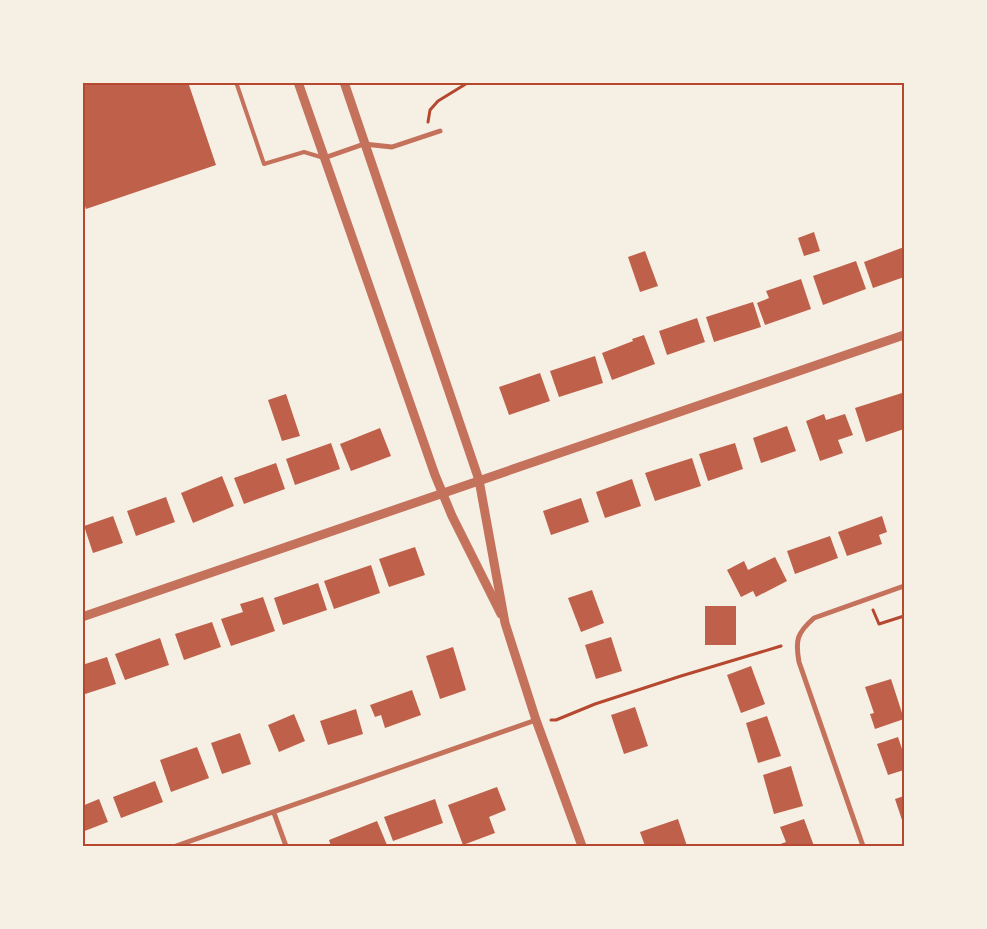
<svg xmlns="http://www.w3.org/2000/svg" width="987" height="929" viewBox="0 0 987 929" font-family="Raleway,sans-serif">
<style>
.building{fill:#bf614a}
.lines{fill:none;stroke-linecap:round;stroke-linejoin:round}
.path{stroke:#b5482f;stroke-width:3}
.service{stroke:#c5725c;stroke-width:4}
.minor{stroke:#c5725c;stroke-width:5}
.tertiary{stroke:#c5725c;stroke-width:9}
.neatline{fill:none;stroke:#b5482f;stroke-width:2}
</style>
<rect width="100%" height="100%" fill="#f6efe4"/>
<g class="building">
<polygon points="82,82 188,82 216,165 86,209 82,198"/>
<polygon points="814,232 820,251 804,256 798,238"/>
<polygon points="904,247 904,277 873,288 864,262"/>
<polygon points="645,251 658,286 640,292 628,257"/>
<polygon points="856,261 866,289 823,305 813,276"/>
<polygon points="801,279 811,309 765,325 757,303 769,298 766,291"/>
<polygon points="753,302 761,327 714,342 706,317"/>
<polygon points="697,318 705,342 667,355 659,331"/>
<polygon points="644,335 655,364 612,380 602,353 633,341 632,339"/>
<polygon points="595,356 603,383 559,397 550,371"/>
<polygon points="540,373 550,401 509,415 499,387"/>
<polygon points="902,393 904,399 904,429 866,442 855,408"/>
<polygon points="286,394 300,436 282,441 268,400"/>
<polygon points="824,414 826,420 845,414 853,435 838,440 843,453 820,461 806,421"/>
<polygon points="787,426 796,451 761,463 753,438"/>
<polygon points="380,428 391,456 351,471 340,444"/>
<polygon points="331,443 340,469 295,485 286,459"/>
<polygon points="735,443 743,469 708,481 699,454"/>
<polygon points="692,458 701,486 655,501 645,473"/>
<polygon points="276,463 285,489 244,504 234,478"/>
<polygon points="222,476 234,506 193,523 181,493"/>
<polygon points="632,479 641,506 605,518 596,492"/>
<polygon points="166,497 175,522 136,536 127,511"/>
<polygon points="581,498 589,522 551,535 543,511"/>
<polygon points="113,516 123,543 93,553 84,526"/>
<polygon points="882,516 887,532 879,535 882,544 847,556 838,532"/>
<polygon points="830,536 838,558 795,574 787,551"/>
<polygon points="415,547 425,575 389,587 379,559"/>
<polygon points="775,557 787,581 756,597 753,591 741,597 727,570 744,561 748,570"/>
<polygon points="371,565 380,593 334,609 324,581"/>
<polygon points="318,583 327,610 283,625 274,598"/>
<polygon points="592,590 604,623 581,632 568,598"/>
<polygon points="263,597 275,631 231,646 221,619 243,612 240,604"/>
<rect x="705" y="606" width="31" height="39"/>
<polygon points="212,622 221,647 184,660 175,634"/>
<polygon points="611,637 622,671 596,679 585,645"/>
<polygon points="160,638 169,665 125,680 115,654"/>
<polygon points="453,647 466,690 440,699 426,656"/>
<polygon points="107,657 116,684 82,695 82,665"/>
<polygon points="751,666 765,704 741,713 727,675"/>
<polygon points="891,679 904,719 875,729 870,714 874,713 865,687"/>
<polygon points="412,690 421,715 385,728 381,715 375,717 370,705"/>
<polygon points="635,707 648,746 624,754 611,715"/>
<polygon points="356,709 363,734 328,745 320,721"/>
<polygon points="294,714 305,741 279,752 268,725"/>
<polygon points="767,716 781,756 758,763 746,723"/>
<polygon points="240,733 251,764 222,774 211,743"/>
<polygon points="898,737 902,749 904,749 904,770 888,775 877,744"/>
<polygon points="197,747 209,778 171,792 160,760"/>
<polygon points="791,766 803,806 774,814 763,775"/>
<polygon points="155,781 163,802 121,818 113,797"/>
<polygon points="497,787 506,810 489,817 495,833 463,845 448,805"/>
<polygon points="904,796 904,826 895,799"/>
<polygon points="99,799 108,822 82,832 82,806"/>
<polygon points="435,799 443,823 393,841 384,817"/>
<polygon points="678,819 687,846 645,846 640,832"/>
<polygon points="804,819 814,846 775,846 786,842 780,827"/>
<polygon points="377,821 387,845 383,846 331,846 329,840"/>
</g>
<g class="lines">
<g class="path">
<polyline points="428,122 430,110 438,101 469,82"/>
<polyline points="873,610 879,624 904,616"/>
<polyline points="551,720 556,720 595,704 681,676 781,646"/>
</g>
<polyline class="service" points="236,82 264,164 304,152 324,158"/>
<g class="minor">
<polyline points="324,158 364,144 392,147 440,131"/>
<polyline points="274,813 286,846"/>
<polyline points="176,846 536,720"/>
<path d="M863,846L799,662C795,640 797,633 814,618L904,586"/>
</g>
<g class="tertiary">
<polyline points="298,82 435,475 452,516 501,614"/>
<polyline points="344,82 479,480 505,623 536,720 582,846"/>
<polyline points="82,617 904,335"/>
</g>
</g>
<rect width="987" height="929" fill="none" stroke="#f6efe4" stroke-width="168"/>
<rect x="84" y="84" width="819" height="761" class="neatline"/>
</svg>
